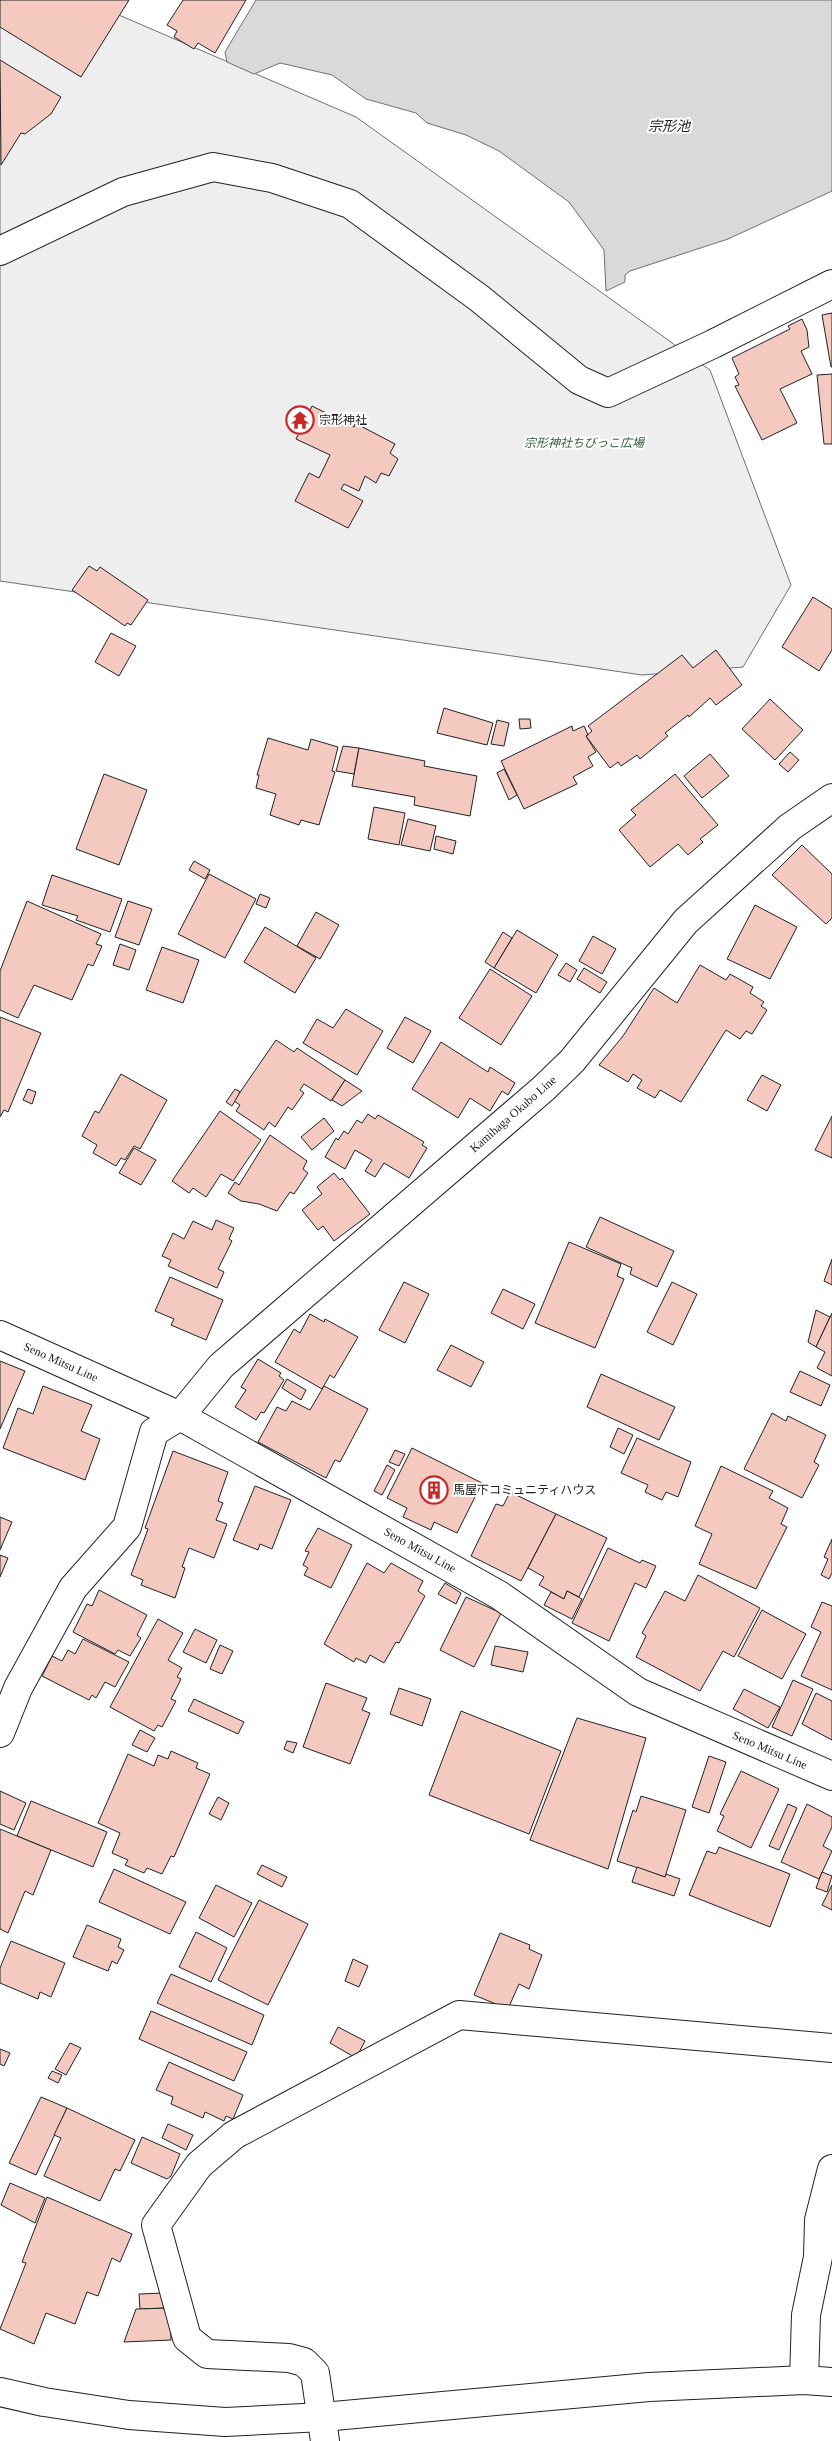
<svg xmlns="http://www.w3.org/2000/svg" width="832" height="2441" viewBox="0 0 832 2441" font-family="'Times New Roman','Noto Sans JP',serif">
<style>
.green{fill:#eee;stroke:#6f6f6f}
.water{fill:#d9d9d9;stroke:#6f6f6f}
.building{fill:#f3c9c0;stroke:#222}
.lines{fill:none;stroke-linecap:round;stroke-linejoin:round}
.minor-casing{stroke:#222;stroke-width:30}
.tertiary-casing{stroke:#222;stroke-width:30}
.secondary-casing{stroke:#222;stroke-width:30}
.primary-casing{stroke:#222;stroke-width:30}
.minor{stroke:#fff;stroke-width:28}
.tertiary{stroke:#fff;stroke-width:28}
.secondary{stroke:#fff;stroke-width:28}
.primary{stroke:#fff;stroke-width:28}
.labels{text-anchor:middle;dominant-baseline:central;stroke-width:4;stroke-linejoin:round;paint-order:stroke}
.poi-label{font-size:12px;fill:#222;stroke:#fff;text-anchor:start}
.park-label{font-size:12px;font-style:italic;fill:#2f5e38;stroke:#fff}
.street-label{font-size:12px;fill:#222;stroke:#fff}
.water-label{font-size:14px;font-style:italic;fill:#222;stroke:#fff}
</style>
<rect width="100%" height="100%" fill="#fff"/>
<polygon class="green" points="0,0 84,0 356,117 710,370 791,585 743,667 642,675 0,581"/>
<polygon class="water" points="256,0 832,0 832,191 728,239 630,271 625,275 625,282 606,291 604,250 569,202 499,151 466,135 427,123 416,113 366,99 332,75 280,63 254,74 227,62 225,52"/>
<g class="building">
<polygon points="0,0 129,0 81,77 0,27"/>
<polygon points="183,0 246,0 215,53 198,43 194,49 174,37 177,31 167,25"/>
<polygon points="0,60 61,97 51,114 25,134 21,133 1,165"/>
<polygon points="832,313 832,367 831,367 822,315"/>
<polygon points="802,319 807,330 809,347 801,351 812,374 780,389 797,423 762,440 735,386 739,385 735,377 739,374 732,358 790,329 788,326"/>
<polygon points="832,374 832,444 824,444 817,375"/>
<polygon points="312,406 354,427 355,423 395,444 390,453 398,459 389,476 381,473 376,483 365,476 359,491 344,484 341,489 363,501 348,528 295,501 309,473 319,478 330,455 296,439"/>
<polygon points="89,566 97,571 100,567 148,600 131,625 127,623 125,626 72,590"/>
<polygon points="813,597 832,609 832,650 819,671 782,647"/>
<polygon points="111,633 136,646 119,676 95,662"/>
<polygon points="716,650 742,685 716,705 710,698 689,717 688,715 665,733 668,736 640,759 637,755 621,766 618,762 610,768 586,736 592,731 588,726 682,655 693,668"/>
<polygon points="770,699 803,730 775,760 742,729"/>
<polygon points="444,708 493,723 487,745 437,733"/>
<polygon points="519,719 530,719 531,728 520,729"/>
<polygon points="497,720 509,723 504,746 491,744"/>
<polygon points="572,726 573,731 584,726 588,735 586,736 596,752 588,757 593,766 573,777 577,784 524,809 501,761"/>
<polygon points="268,738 308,750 311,739 338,747 332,771 335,772 319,825 301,820 299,825 270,815 276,794 256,788 259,775 257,775"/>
<polygon points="343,746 359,748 354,774 336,771"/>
<polygon points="359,748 425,761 424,766 477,776 470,816 414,805 415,797 352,786"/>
<polygon points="790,752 799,760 788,772 779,764"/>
<polygon points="710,754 729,776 702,798 684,776"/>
<polygon points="504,769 517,795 509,800 497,773"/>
<polygon points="104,774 147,790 119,865 76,849"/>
<polygon points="675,774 718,825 700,839 703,842 688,855 678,844 650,867 619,830 636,815 631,810"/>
<polygon points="374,807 405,813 399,845 368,839"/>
<polygon points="408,819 436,826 430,851 401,845"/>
<polygon points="436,836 456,841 453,854 434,849"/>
<polygon points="802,845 832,874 832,918 826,924 772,875"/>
<polygon points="194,861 210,870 205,879 189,870"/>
<polygon points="209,874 256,899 225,958 178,934"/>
<polygon points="52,875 122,899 110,932 76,920 78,916 42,905"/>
<polygon points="260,894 270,898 266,908 256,904"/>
<polygon points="27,901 101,934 96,944 102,946 93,966 88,964 72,1000 34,985 18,1018 0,1010 0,971"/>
<polygon points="128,901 152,909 139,945 115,937"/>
<polygon points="755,905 797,927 770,979 727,959"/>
<polygon points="316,912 339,925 320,959 297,946"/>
<polygon points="265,927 316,958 295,993 244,962"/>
<polygon points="517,930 558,955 536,993 494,968"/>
<polygon points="503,932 512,938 494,968 485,962"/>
<polygon points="593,936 616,949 602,974 579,961"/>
<polygon points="120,944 136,950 129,970 113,965"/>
<polygon points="162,947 199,960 183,1003 146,990"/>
<polygon points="566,963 577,970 570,982 558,975"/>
<polygon points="700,965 726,980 730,974 753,987 750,993 764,1002 761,1006 767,1010 752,1034 746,1031 740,1039 726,1030 681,1102 660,1090 655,1098 637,1088 642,1080 633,1074 628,1082 599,1065 623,1036 654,988 677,1003"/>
<polygon points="584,968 607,982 600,993 577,979"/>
<polygon points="490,969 532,996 501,1045 459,1018"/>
<polygon points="346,1009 383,1031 357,1075 303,1043 317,1019 333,1028"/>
<polygon points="0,1017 41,1033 8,1112 4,1110 0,1117"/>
<polygon points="405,1017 431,1031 413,1063 387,1048"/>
<polygon points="276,1040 294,1052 297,1048 345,1080 331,1101 304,1084 300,1090 304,1093 292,1110 288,1107 275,1127 269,1122 264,1130 236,1111 240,1105 234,1101"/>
<polygon points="441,1042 488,1072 490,1067 515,1083 508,1095 502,1091 490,1111 470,1098 458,1118 412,1089"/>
<polygon points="121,1074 167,1100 140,1149 134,1146 125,1160 121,1158 116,1166 93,1153 97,1145 82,1136 95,1111 99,1113"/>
<polygon points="762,1075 781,1085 767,1111 747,1100"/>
<polygon points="345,1080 362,1091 342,1106 332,1100"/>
<polygon points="28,1089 36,1092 32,1104 23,1100"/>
<polygon points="235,1089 240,1092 232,1106 226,1102"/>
<polygon points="220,1111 261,1140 233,1181 221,1174 206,1197 193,1188 189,1193 172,1181"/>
<polygon points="368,1114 375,1119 378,1115 424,1142 422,1145 427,1148 409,1178 384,1163 375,1177 365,1171 372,1160 355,1150 345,1169 325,1157 336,1138 338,1140 344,1131 348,1134 357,1120 362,1123"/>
<polygon points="832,1116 832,1158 815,1150"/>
<polygon points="324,1118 334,1131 312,1150 301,1137"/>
<polygon points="270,1135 307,1161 303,1169 308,1173 294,1194 290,1192 277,1211 259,1204 241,1201 228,1193 235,1182 239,1185"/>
<polygon points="134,1148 156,1160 141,1185 119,1173"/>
<polygon points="334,1173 340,1180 342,1178 370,1214 334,1241 323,1226 318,1230 302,1210 322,1194 317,1187"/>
<polygon points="600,1217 674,1251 657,1287 630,1274 632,1268 586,1247"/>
<polygon points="216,1220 234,1228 229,1239 232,1241 218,1269 224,1272 217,1288 168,1266 171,1260 162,1256 173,1233 184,1239 193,1221 212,1230"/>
<polygon points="569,1242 621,1264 617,1276 624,1279 595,1348 535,1323"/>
<polygon points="832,1259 832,1285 824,1281"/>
<polygon points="170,1277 223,1300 206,1340 171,1325 174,1319 155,1311"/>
<polygon points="404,1282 429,1294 405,1343 379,1330"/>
<polygon points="672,1282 697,1294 673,1345 647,1332"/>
<polygon points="503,1289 535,1304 523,1329 491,1313"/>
<polygon points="816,1310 830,1317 816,1347 808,1342"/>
<polygon points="832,1313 832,1376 817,1368 825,1352 816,1347"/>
<polygon points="310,1314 324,1322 325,1319 358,1337 334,1378 330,1375 322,1389 275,1362 294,1329 300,1333"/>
<polygon points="451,1345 484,1362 471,1387 437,1370"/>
<polygon points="258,1359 281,1373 279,1376 284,1380 264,1413 261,1412 256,1420 235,1407 246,1390 241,1387"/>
<polygon points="0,1361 25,1371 0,1429"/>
<polygon points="800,1371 830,1385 821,1406 790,1392"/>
<polygon points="601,1374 675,1407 659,1440 587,1407"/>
<polygon points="287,1379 306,1390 301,1400 282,1388"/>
<polygon points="43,1386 92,1405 81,1431 100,1439 85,1480 3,1448 18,1408 33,1414"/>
<polygon points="324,1386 368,1409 340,1462 335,1460 326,1478 258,1442 277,1407 286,1411 292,1401 310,1410"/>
<polygon points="772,1413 786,1421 788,1416 826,1435 814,1462 819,1465 802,1498 744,1469"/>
<polygon points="618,1428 633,1435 624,1454 610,1447"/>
<polygon points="637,1438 691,1462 678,1497 666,1492 662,1500 645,1492 648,1485 621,1473"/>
<polygon points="412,1448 482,1483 457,1533 434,1522 431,1530 403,1517 407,1508 387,1498"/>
<polygon points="395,1450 405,1454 399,1466 389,1462"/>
<polygon points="173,1451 228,1472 218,1501 223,1503 216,1520 227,1524 214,1558 189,1548 182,1567 185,1568 175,1598 141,1585 143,1580 131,1575 148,1529 145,1528"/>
<polygon points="387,1465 395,1470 382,1495 374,1491"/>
<polygon points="721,1466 773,1491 769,1498 788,1508 781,1524 787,1527 756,1589 699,1564 712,1534 695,1526"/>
<polygon points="255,1486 291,1500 272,1549 260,1544 258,1550 233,1540"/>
<polygon points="510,1492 556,1514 521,1581 471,1556 496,1504 503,1506"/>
<polygon points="556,1514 607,1538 579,1597 567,1591 564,1599 539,1585 544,1577 528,1568"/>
<polygon points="0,1517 12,1522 0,1550"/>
<polygon points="318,1528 352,1545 331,1588 304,1575 308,1568 303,1565 309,1552 305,1551"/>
<polygon points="832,1539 832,1573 829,1579 821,1575 828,1559 824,1557"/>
<polygon points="608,1548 640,1563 642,1560 656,1566 646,1588 635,1583 609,1641 572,1623"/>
<polygon points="0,1555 8,1558 0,1577"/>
<polygon points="367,1563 384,1573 391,1563 423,1581 418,1591 425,1596 399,1643 396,1642 384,1663 370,1655 366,1663 356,1658 354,1662 324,1644"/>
<polygon points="698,1575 760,1608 734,1657 723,1651 700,1691 636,1657 646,1636 642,1633 665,1591 685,1601"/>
<polygon points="445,1583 461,1593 456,1604 438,1594"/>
<polygon points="99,1590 147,1615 137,1635 141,1638 130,1656 118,1650 115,1654 73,1632 87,1604 92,1606"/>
<polygon points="567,1591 582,1599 572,1619 544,1605 551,1592 564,1599"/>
<polygon points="466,1597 501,1613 474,1667 440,1650"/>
<polygon points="822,1602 832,1606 832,1690 801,1676 821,1632 811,1627"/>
<polygon points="762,1610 806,1634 782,1679 738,1656"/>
<polygon points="158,1619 183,1633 168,1660 182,1668 177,1677 181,1679 171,1699 176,1701 162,1727 158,1725 154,1731 110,1707"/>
<polygon points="195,1629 217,1640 206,1663 183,1652"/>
<polygon points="83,1639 129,1662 115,1687 105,1682 96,1698 92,1695 89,1700 42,1676 52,1656 62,1661 68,1650 75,1654"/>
<polygon points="220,1645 233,1651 222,1674 210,1669"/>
<polygon points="495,1646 528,1652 523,1672 491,1665"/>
<polygon points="793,1680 813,1689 792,1736 772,1727"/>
<polygon points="326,1683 367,1698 362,1710 370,1713 350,1764 303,1747"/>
<polygon points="399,1688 431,1699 422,1726 390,1714"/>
<polygon points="744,1689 780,1707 768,1728 733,1709"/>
<polygon points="816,1693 832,1701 832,1740 802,1724"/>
<polygon points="194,1699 244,1722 238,1734 188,1711"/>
<polygon points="461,1711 561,1751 529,1834 429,1795"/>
<polygon points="577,1718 646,1738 608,1869 530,1840"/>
<polygon points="140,1730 155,1738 147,1752 132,1745"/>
<polygon points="287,1741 297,1743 293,1753 284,1749"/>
<polygon points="171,1751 198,1763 196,1768 210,1774 174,1857 171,1856 162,1874 147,1868 144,1873 125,1865 128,1860 112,1853 120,1833 98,1823 128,1754 154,1766 158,1755 168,1759"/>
<polygon points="709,1756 726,1762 709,1813 692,1807"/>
<polygon points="741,1771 779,1789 751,1848 717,1831 724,1816 720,1814"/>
<polygon points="0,1791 26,1803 14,1830 0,1824"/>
<polygon points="641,1796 686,1810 665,1877 617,1861 633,1810 636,1812"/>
<polygon points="218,1797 229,1803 221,1820 209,1814"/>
<polygon points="31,1801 107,1832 93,1867 17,1836"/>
<polygon points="788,1804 797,1808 779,1850 769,1846"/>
<polygon points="807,1804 832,1817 832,1827 823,1846 832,1851 819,1879 781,1862"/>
<polygon points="0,1829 51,1850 33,1895 25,1891 8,1933 0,1929"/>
<polygon points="719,1847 790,1874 770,1927 689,1895 707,1851 716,1854"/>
<polygon points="262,1865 287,1877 282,1887 257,1874"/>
<polygon points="637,1867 665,1877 666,1874 680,1879 674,1896 632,1882"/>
<polygon points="114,1869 186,1902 170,1934 99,1902"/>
<polygon points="822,1872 832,1876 827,1892 816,1888"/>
<polygon points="216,1885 252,1903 234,1937 199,1918"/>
<polygon points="832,1885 832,1910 822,1905"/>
<polygon points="259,1900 308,1924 268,2005 218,1980"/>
<polygon points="87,1925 121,1939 118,1947 124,1950 117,1964 112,1961 108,1971 73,1957"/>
<polygon points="196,1932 227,1948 211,1982 179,1967"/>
<polygon points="500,1933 530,1945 529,1949 542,1955 529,1989 519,1984 508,2009 474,1995"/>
<polygon points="11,1941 65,1963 51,1997 40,1992 38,1999 0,1983 0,1968"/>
<polygon points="353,1959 368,1966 359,1987 345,1981"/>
<polygon points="171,1974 264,2015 252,2045 157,2003"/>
<polygon points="151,2011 247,2052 234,2081 139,2039"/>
<polygon points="338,2027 365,2041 356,2058 330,2043"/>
<polygon points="70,2043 81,2048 66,2075 55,2069"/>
<polygon points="0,2049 10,2053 4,2066 0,2064"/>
<polygon points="169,2062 243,2095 233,2119 226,2116 224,2121 205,2112 203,2118 171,2104 173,2097 156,2090"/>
<polygon points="52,2071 62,2075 58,2083 48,2078"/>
<polygon points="41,2097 67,2108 36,2175 9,2163"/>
<polygon points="67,2108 135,2140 120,2171 115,2169 100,2201 44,2176 61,2138 54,2135"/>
<polygon points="168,2124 193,2135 186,2150 162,2138"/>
<polygon points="142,2137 180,2154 171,2176 167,2179 131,2163"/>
<polygon points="10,2183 45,2198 35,2223 1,2205"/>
<polygon points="47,2197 132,2234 120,2262 112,2258 98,2296 87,2292 75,2324 46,2313 34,2344 0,2329 26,2263 22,2262"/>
<polygon points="164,2293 166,2308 140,2309 139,2294"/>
<polygon points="170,2308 171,2340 124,2342 136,2309"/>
</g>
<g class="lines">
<g class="minor-casing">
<g id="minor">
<polyline points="0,251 123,192 213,167 272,178 350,204 479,298 579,380 608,393 713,344 832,284"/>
<polyline points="0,1733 18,1688 73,1588 127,1527 154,1432 180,1416"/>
<polyline points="804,2380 806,2315 818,2257 819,2220 832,2169"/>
<polyline points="325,2441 315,2373 304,2362 289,2358 207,2354 187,2338 156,2225 199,2165 234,2135 459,2015 832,2048"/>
</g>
</g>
<g class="tertiary-casing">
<polyline id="tertiary" points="0,2392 44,2402 129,2415 225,2422 323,2417 649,2387 804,2380 832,2382"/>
</g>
<g class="secondary-casing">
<polyline id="secondary" points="180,1416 221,1366 543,1089 572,1061 686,921 790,827 832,798"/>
</g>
<g class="primary-casing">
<polyline id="primary" points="0,1335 180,1416 499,1595 638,1692 832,1776"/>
</g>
<use href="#minor" class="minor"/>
<use href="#tertiary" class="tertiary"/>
<use href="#secondary" class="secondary"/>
<use href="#primary" class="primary"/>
</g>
<defs>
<g id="temple-ring" transform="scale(1.4375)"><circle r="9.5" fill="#fff" stroke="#c62828" stroke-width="1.5"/><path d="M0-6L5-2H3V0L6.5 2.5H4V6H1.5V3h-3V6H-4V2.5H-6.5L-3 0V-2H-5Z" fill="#c62828"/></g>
<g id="building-ring" transform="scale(1.4375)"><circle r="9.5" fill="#fff" stroke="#c62828" stroke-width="1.5"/><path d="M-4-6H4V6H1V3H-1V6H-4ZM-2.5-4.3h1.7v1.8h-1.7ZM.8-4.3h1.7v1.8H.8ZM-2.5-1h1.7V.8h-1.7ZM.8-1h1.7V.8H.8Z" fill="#c62828"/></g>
</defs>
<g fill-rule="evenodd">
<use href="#temple-ring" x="300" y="420"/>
<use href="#building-ring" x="434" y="1490"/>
</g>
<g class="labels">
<g class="poi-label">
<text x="319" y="420">宗形神社</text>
<text x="453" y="1490">馬屋下コミュニティハウス</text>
</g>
<g class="park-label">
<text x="584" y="443">宗形神社ちびっこ広場</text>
</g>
<g class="street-label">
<text transform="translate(513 1114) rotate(-41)">Kamihaga Okubo Line</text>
<text transform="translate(61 1362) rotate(24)">Seno Mitsu Line</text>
<text transform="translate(420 1550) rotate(29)">Seno Mitsu Line</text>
<text transform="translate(770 1750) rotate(23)">Seno Mitsu Line</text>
</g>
<g class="water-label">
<text x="669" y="126">宗形池</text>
</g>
</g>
</svg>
